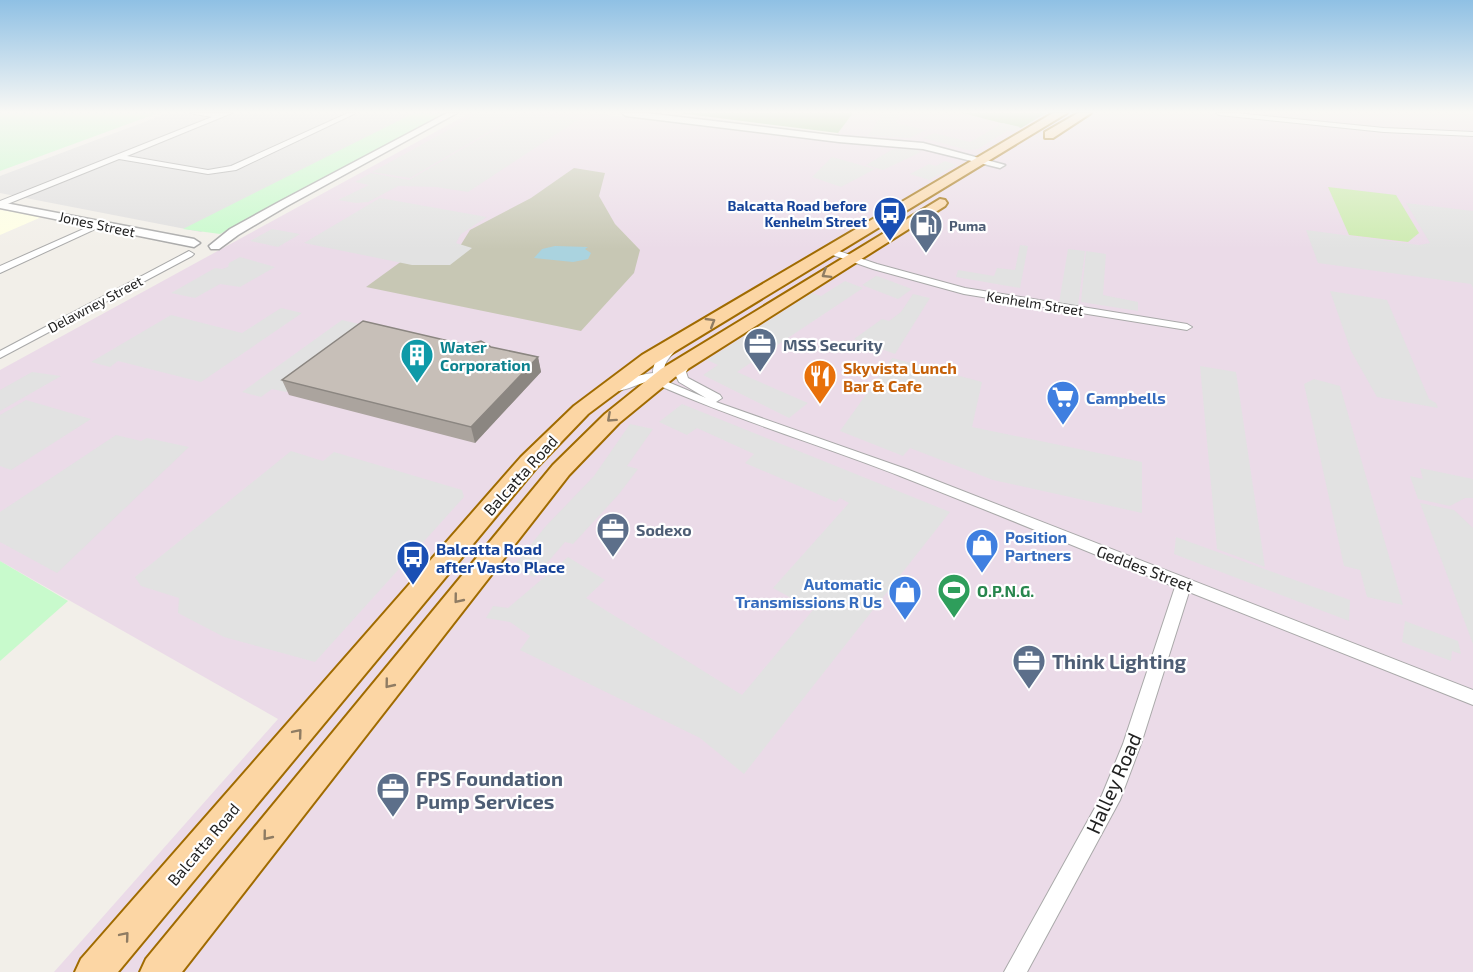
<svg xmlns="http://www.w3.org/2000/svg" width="1473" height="972" viewBox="0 0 1473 972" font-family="'Exo 2',sans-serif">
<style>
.residential{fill:#e0dfdf}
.industrial{fill:#ebdbe8}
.education{fill:#ffffe5}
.construction{fill:#c7c7b4}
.grass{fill:#cdebb0}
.forest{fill:#add19e}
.park{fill:#c8facc}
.parking{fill:#e2e2e2}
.water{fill:#aad3df}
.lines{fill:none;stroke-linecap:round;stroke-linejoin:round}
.minor-casing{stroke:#a9a9a9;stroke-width:2}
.tertiary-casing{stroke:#a9a9a9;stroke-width:3}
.primary-casing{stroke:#a06b00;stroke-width:4}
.minor{fill:#fff;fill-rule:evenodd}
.tertiary{fill:#fff;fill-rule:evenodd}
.primary{fill:#fcd6a4;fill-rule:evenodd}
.wall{fill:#aba49e}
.shaded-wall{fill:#8b8681}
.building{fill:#c7bfb8;stroke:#8b8681;stroke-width:1.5}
.oneway{stroke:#8f7c63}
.labels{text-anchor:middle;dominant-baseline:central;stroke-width:4.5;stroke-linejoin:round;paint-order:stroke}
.far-transit-label{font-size:14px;font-weight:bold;fill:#164399;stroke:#fff;text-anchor:end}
.far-street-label{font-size:14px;fill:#222;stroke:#fff}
.far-service-label{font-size:14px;font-weight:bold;fill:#4e5e75;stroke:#fff;text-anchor:start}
.service-label{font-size:16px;font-weight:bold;fill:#4e5e75;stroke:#fff;text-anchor:start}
.culture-label{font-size:16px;font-weight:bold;fill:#0d838f;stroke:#fff;text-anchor:start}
.food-label{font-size:16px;font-weight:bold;fill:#c56008;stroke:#fff;text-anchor:start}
.shop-label{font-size:16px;font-weight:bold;fill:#366cbe;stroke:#fff;text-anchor:start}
.street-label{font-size:16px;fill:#222;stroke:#fff}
.transit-label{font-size:16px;font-weight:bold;fill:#164399;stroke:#fff;text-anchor:start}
.leisure-label{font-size:16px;font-weight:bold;fill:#27864d;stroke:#fff;text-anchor:start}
.near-service-label{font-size:20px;font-weight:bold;fill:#4e5e75;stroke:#fff;text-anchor:start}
.near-street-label{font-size:20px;fill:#222;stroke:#fff}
</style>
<rect width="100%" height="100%" fill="#f2efe9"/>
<polygon class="residential" points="168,113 432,113 201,232 0,193 0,176"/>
<polygon class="industrial" points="470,113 591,113 831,142 853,113 962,113 1021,127 1046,113 1473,113 1473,972 54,972 278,719 0,561 0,370"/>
<polygon class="education" points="0,210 44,216 0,235"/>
<polygon class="construction" points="574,168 605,173 599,196 615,224 640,250 634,273 581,331 366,287 406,258 457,251 470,230 531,198"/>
<polygon class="grass" points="1328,187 1396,195 1419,233 1408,242 1349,235"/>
<g class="forest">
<polygon points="679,113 853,113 838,133"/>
<polygon points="962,113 1046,113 1021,128"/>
</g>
<g class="park">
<polygon points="0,113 158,113 0,171"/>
<polygon points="414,113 448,113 220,234 183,229"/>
<polygon points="0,561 68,601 0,661"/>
</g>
<g class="parking">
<polygon points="479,113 521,113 410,178 372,172"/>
<polygon points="883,113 900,113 896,123 925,130 910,138 868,136"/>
<polygon points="522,114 579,119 468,192 436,187 398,186 368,202 356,203 338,200 369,185 355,182 371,173 409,180"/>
<polygon points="1003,123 1020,127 1013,132 1004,130 1007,131 978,149 968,150 923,138 934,133 970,142"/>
<polygon points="893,149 916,149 921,152 883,170 866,165"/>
<polygon points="832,157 875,169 841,187 812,177"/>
<polygon points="945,161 956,165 929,180 910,174 929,164 936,166"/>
<polygon points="380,198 487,217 461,234 456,243 472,248 450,265 412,265 304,243"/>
<polygon points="1406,203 1473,211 1473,288 1471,284 1318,263 1306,230 1419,245 1430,243"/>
<polygon points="272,229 300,234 278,247 250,241"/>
<polygon points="1020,245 1028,246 1020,288 956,277 958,270 994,276 997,268 1015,270"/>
<polygon points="1068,249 1085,251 1078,306 1059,303"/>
<polygon points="1086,251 1106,254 1103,295 1138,302 1138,311 1081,302"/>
<polygon points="240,257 275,267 240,287 220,284 195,298 171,293 215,268 222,269 228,267 229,263"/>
<polygon points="876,276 877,276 912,289 898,299 862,285"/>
<polygon points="845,281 863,288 737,372 808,403 789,418 703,375 718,365 707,360 812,293 821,296"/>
<polygon points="1330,291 1387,300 1429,399 1436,403 1438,408 1377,397 1351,351"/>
<polygon points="913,294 930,298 895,354 854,339 882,319 889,321 901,312"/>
<polygon points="281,308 302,313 201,382 118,361 110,367 91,362 171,315 242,333"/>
<polygon points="342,320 372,327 286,392 272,389 261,397 242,392"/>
<polygon points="892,358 982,382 972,427 1142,462 1142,513 993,480 910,448 903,456 840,431"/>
<polygon points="1200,366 1236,372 1265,567 1217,549"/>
<polygon points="32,372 61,376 0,411 0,390"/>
<polygon points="1314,379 1340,386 1403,605 1367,597 1360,570 1344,566 1304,384"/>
<polygon points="26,400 91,419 11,470 0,466 0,415"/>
<polygon points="682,404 950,512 744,774 700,738 520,650 530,636 510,622 486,618 493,606 508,608 568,557 605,580 586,598 742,695 813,610 773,588 849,503 840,498 836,502 745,463 754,454 697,428 687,435 659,422"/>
<polygon points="630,424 653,429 627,466 638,469 619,494 573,544 565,542 535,577 511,569 546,526 594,476"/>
<polygon points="116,435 141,441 147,438 189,447 57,573 0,542 0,512"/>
<polygon points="291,451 323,461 334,452 462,490 464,497 315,662 224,637 178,613 179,598 141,586 135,577"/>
<polygon points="1420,468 1473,479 1473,498 1465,498 1450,506 1418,499 1410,476 1423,479"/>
<polygon points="1420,503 1454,510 1473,528 1473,644"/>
<polygon points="1176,537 1350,600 1349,621 1174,554"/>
<polygon points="1405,621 1458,641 1461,654 1452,651 1451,661 1402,642"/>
</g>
<polygon class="water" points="555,246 588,247 585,249 591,253 588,259 573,262 534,258 542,249"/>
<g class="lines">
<g class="minor-casing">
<g id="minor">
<polygon points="190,113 232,113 127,156 208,170 231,166 348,113 356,113 236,170 208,174 119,159 0,207 0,201 212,117"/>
<polygon points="1216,113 1236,113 1384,128 1473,132 1473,136 1384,132 1219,115"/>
<polygon points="97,223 104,225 0,273 0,266"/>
<polygon points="827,249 833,249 877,264 965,288 1187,324 1192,327 1187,330 964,294 873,269 827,253"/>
<polygon points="189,251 194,254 192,256 0,358 0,351"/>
<path d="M673,344L678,347C672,356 663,361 664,373L672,377L668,382L706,398L679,382L674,372L683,358H691L693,360L686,372L688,378L720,395L722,398L716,402L909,470L1473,690V705L1189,592L1141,744L1120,800L1027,972H1004L1102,795L1123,744L1175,587C1084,550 992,512 900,476C820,445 738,420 660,386L655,380C641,381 624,393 612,391L610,389C621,379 638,375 653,373C653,361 662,348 673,344Z"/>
</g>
</g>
<g class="tertiary-casing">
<g id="tertiary">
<polygon points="447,113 457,113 287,206 238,235 219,249 211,249 209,246 230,229 279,202"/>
<polygon points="622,113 646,113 839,136 923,143 1005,165 1000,168 923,149 839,142 626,116"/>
<polygon points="0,202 194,239 200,243 194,247 0,208"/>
</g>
</g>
<g class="primary-casing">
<g id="primary">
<polygon points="1053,113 1067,113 656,363 588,414 537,467 118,972 75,972 81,959 521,457 574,406 642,355"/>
<polygon points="1078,113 1091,113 1053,138 1045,138 1045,132"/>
<polygon points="940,199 945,200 947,203 945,206 675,377 619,423 569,475 182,972 140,972 146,959 553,465 605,414 661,369"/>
</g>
</g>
<use href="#minor" class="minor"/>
<use href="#tertiary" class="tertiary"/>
<use href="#primary" class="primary"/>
</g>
<polygon class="wall" points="491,347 538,357 541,372 475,443 289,395 282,380"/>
<polygon class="shaded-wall" points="538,357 541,372 475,443 471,427"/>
<polygon class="building" points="363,321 466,345 481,341 491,347 538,357 471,427 282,380"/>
<defs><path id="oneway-chevron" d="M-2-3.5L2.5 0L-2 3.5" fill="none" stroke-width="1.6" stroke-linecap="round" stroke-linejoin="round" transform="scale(1.5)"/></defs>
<g class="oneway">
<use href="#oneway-chevron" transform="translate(826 274) rotate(148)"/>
<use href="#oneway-chevron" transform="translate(711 322) rotate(-31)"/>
<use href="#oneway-chevron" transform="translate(611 418) rotate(138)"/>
<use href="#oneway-chevron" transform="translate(458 599) rotate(129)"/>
<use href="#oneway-chevron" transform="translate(389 684) rotate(129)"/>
<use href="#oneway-chevron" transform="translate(298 733) rotate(-50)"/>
<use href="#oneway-chevron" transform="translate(267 836) rotate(129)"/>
<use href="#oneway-chevron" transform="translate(125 936) rotate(-50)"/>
</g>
<linearGradient id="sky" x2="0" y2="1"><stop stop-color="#8fc0e4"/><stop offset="0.45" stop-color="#f9f8f5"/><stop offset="1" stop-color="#f9f8f5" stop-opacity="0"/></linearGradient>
<rect width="1473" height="249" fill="url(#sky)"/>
<defs>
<g id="bus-pin" transform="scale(1.725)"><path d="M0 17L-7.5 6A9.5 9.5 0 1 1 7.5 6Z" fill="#1a4fb4" stroke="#fff"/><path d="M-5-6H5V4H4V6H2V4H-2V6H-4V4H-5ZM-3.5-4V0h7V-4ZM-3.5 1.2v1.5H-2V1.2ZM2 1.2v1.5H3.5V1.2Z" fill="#fff"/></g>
<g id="fuel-pin" transform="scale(1.725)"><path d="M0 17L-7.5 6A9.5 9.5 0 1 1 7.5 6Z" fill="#5c6f8a" stroke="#fff"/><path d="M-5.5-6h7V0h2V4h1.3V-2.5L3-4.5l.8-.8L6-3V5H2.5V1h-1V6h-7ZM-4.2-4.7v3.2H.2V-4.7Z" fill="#fff"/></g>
<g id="office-pin" transform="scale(1.725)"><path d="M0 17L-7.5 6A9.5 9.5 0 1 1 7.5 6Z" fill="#5c6f8a" stroke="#fff"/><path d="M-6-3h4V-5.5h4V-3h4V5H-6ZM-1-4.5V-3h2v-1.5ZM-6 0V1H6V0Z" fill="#fff"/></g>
<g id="building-pin" transform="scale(1.725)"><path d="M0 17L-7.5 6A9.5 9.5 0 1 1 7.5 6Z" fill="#0f9aa8" stroke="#fff"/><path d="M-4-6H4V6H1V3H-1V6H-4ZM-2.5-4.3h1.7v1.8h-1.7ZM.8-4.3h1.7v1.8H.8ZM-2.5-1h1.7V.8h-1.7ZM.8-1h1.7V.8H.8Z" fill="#fff"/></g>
<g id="restaurant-pin" transform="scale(1.725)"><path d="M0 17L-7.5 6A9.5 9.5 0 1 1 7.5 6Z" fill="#e8710a" stroke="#fff"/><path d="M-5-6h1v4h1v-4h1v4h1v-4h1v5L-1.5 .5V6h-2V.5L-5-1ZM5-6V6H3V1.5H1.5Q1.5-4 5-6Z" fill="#fff"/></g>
<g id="supermarket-pin" transform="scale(1.725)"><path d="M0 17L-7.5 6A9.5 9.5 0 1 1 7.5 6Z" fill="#3f7fe0" stroke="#fff"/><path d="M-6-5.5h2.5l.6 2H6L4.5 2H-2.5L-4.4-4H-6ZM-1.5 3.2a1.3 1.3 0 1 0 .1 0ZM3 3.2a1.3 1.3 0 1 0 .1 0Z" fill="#fff"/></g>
<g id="shop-pin" transform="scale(1.725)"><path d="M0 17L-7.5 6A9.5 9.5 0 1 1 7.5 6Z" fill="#3f7fe0" stroke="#fff"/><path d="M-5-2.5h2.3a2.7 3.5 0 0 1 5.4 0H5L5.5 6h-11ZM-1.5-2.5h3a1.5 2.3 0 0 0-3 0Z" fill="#fff"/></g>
<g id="stadium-pin" transform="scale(1.725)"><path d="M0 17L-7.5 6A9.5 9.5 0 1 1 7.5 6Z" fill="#2e9e5b" stroke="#fff"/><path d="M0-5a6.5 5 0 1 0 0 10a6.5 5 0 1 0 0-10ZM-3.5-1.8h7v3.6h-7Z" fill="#fff"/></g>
</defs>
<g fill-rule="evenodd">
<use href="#bus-pin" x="890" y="213"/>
<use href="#fuel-pin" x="926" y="225"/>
<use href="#office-pin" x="760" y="344"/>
<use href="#building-pin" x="417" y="355"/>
<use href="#restaurant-pin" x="820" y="376"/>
<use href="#supermarket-pin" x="1063" y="397"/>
<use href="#office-pin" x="613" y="529"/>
<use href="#shop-pin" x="982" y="545"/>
<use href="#bus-pin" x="413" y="557"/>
<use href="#stadium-pin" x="954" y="590"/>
<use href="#shop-pin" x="905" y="592"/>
<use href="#office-pin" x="1029" y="661"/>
<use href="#office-pin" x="393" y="789"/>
</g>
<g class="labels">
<g class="far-transit-label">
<text x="867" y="205">Balcatta Road before<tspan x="867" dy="16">Kenhelm Street</tspan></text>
</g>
<g class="far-street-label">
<text transform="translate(97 224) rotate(12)">Jones Street</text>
<text transform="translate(1035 303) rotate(9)">Kenhelm Street</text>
<text transform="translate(95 304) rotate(-28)">Delawney Street</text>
</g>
<g class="far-service-label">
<text x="949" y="225">Puma</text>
</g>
<g class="service-label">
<text x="783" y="344">MSS Security</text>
<text x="636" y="529">Sodexo</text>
</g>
<g class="culture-label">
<text x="440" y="346">Water<tspan x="440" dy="18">Corporation</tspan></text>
</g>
<g class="food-label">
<text x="843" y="367">Skyvista Lunch<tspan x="843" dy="18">Bar &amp; Cafe</tspan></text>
</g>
<g class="shop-label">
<text x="1086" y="397">Campbells</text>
<text x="1005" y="536">Position<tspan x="1005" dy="18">Partners</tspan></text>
<text x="882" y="583" text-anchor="end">Automatic<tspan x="882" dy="18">Transmissions R Us</tspan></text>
</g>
<g class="street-label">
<text transform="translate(520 475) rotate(-48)">Balcatta Road</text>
<text transform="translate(1145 568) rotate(21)">Geddes Street</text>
<text transform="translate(203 844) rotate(-50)">Balcatta Road</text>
</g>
<g class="transit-label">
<text x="436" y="548">Balcatta Road<tspan x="436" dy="18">after Vasto Place</tspan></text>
</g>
<g class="leisure-label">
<text x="977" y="590">O.P.N.G.</text>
</g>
<g class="near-service-label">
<text x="1052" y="661">Think Lighting</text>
<text x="416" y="778">FPS Foundation<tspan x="416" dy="23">Pump Services</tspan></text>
</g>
<g class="near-street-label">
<text transform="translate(1113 783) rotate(-66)">Halley Road</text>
</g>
</g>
</svg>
